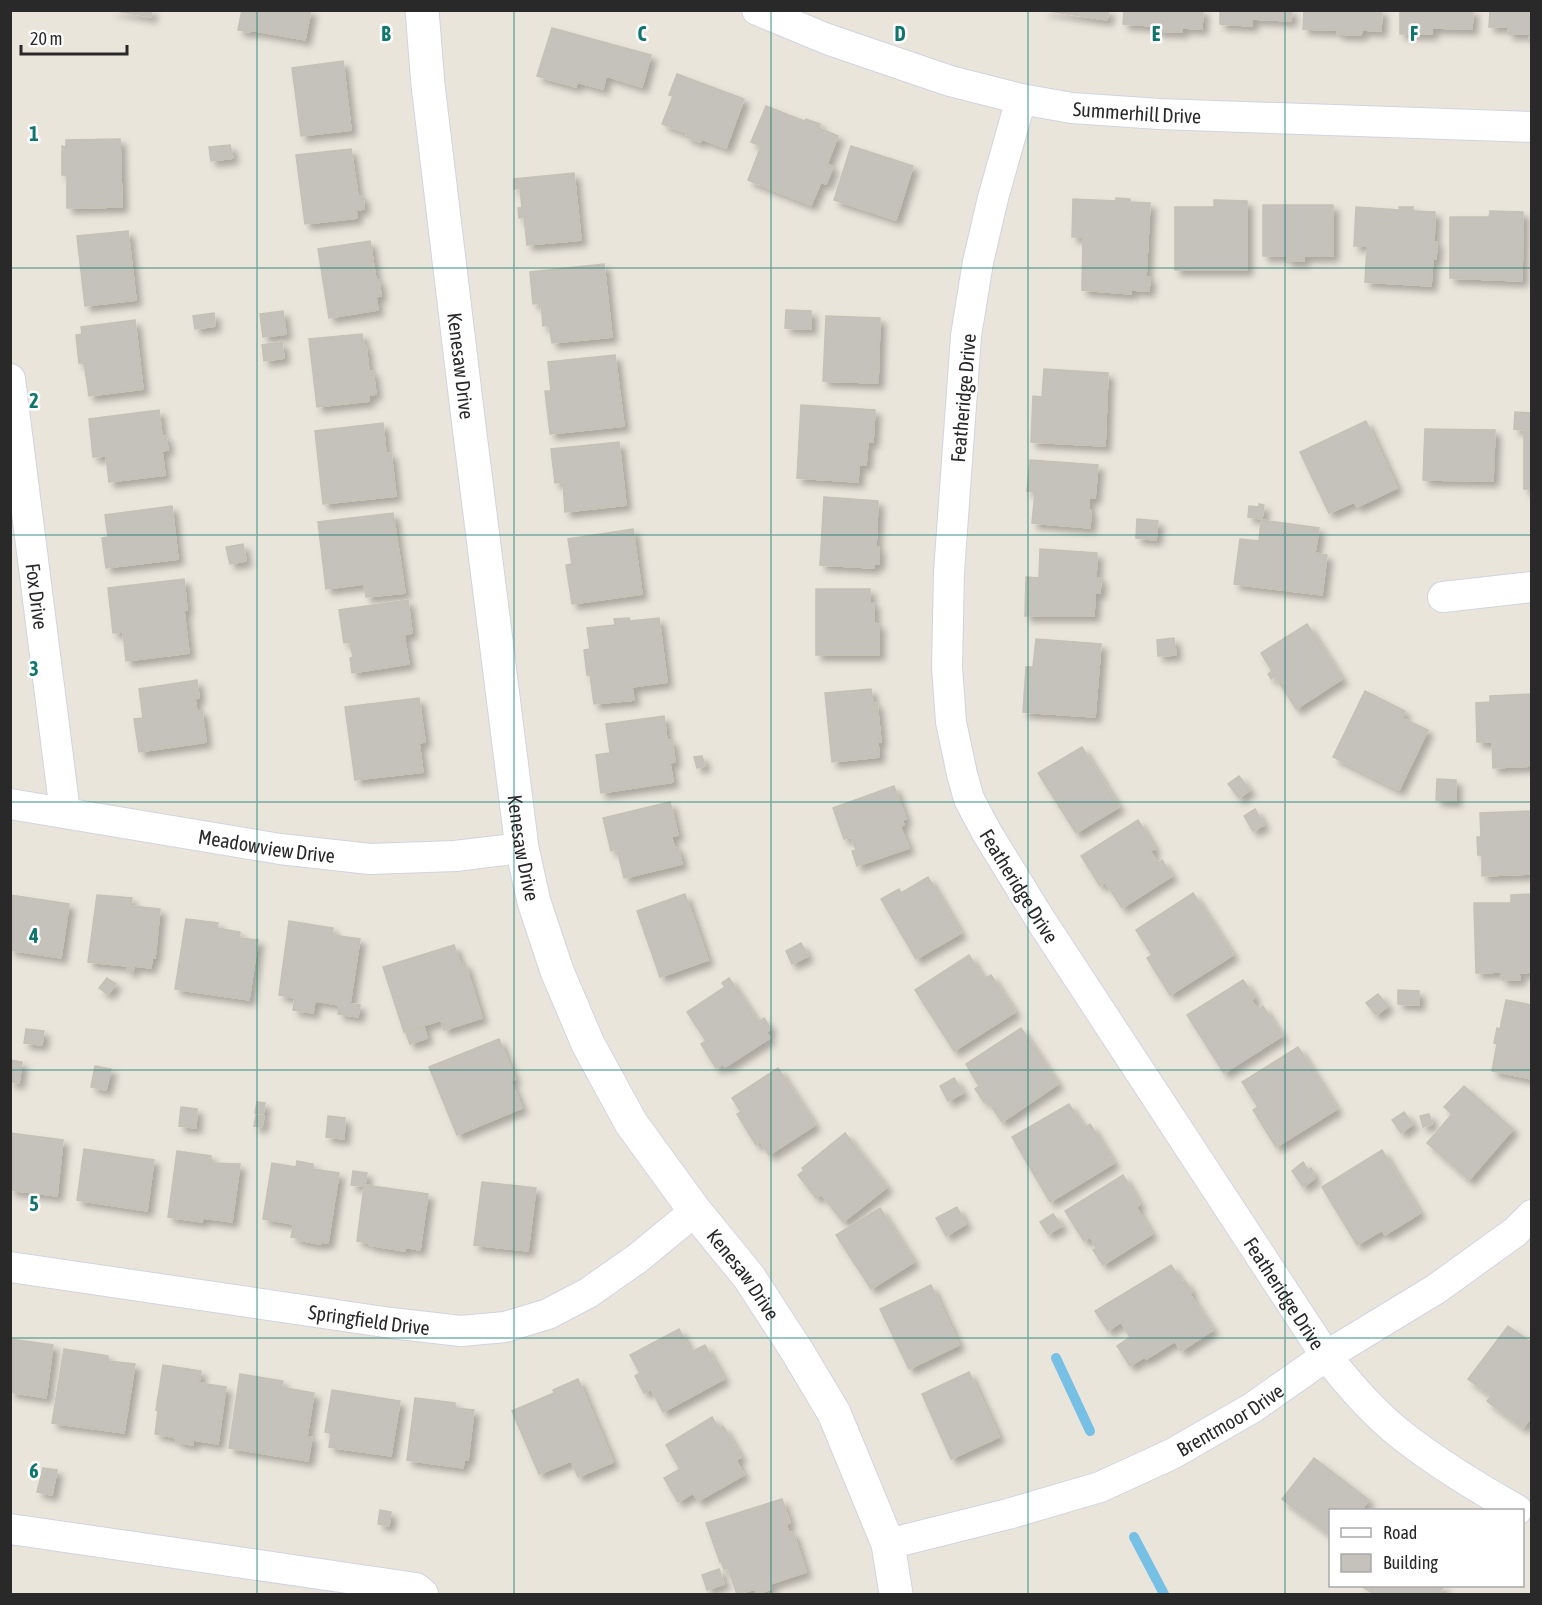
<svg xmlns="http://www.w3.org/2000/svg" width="1542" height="1605" viewBox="0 0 1542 1605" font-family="'Asap Condensed',sans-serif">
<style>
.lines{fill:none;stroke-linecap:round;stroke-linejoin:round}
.stream{stroke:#76bfe5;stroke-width:10}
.building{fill:#c5c2bb;stroke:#c5c1b5;stroke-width:1.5;filter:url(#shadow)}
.minor-casing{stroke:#d1d3e1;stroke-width:32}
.tertiary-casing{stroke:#d1d3e1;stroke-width:35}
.minor{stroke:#fff;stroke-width:30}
.tertiary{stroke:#fff;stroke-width:33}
.grid{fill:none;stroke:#0f766e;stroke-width:1.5;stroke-opacity:0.55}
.labels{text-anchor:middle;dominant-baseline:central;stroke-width:5;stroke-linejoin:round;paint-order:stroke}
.street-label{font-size:20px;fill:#292929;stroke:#fff}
.grid-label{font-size:20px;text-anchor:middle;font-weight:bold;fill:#0f766e;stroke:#fff;stroke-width:5;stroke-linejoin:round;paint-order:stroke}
</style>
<defs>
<filter id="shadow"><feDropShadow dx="5.5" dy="5.5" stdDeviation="3" flood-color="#0004"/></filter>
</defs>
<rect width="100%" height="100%" fill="#eae5db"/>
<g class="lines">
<g class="stream">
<polyline points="1056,1358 1090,1431"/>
<polyline points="1134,1537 1164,1594"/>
</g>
</g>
<g class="building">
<polygon points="111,10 152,10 151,17"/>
<polygon points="242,10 311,10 305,40 250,30 250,32 238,30"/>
<polygon points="1042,10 1109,10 1107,20"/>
<polygon points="1124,10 1203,10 1202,29 1182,28 1182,32 1156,31 1156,26 1123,24"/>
<polygon points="1220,10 1292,10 1291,21 1252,19 1252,26 1220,24"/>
<polygon points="1304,10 1382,10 1381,31 1362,30 1361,35 1337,34 1338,30 1303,29"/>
<polygon points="1400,10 1473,10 1472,29 1432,28 1432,34 1400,34"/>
<polygon points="1490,10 1532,10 1532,40 1529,40 1530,34 1508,34 1508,27 1489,27"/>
<polygon points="552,28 651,55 642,87 606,76 603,89 577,82 576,87 537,76"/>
<polygon points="343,61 351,130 301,136 292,68"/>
<polygon points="677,74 744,99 726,148 702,139 700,142 686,137 687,133 662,124 673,96 669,95"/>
<polygon points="766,106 804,121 806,119 820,124 819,128 838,136 827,164 833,167 826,184 821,182 811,205 748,180 761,146 751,142"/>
<polygon points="120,139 122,207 67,208 67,175 62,175 62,146 66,147 66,140"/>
<polygon points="230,145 233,158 211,161 209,147"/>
<polygon points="851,146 913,166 896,220 834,200"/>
<polygon points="351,149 358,196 363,196 364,209 356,210 357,218 305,224 296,155"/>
<polygon points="574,173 581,240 527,245 524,217 519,218 518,208 522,208 520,188 514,189 514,179"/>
<polygon points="1116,198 1130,199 1130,202 1150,203 1146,277 1150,277 1149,291 1131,290 1131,294 1082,290 1083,237 1072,237 1073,199 1116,201"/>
<polygon points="1214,200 1247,201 1247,270 1175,270 1175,207 1214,207"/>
<polygon points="1263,205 1333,205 1333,256 1304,256 1304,261 1287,261 1287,256 1263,256"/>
<polygon points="1356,207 1400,210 1399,207 1413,207 1413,211 1435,212 1434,242 1437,242 1436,259 1433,258 1431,286 1365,282 1367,246 1354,246"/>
<polygon points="1490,211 1523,212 1522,281 1450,278 1450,217 1489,217"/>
<polygon points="128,231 136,300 85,306 77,236"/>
<polygon points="370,241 376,280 379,280 381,296 376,297 378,310 329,318 318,249"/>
<polygon points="604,264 612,337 552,343 549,325 543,326 541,303 533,304 530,272"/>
<polygon points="786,310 811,311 811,329 785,328"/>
<polygon points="283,311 286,334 263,337 260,314"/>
<polygon points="214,313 215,326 195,329 193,316"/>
<polygon points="826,316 880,318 878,383 823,381"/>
<polygon points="135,320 143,389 89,396 84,363 79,363 76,335 82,334 81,327"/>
<polygon points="362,334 364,347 366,346 369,372 373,371 376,394 369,395 369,401 317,407 309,339"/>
<polygon points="282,342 284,358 264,361 262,345"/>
<polygon points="615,355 624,426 550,434 545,391 551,391 548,362"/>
<polygon points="1044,369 1108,373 1105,446 1031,442 1033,396 1042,397"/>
<polygon points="801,405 875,410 873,442 868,442 866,465 859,465 858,482 797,478"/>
<polygon points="159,410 162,436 166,436 168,450 162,451 165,475 109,482 106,456 93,457 89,419"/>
<polygon points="1515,412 1532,413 1532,430 1514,429"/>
<polygon points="1366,421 1397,488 1357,507 1354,502 1329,513 1300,452"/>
<polygon points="383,423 386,454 391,453 396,496 323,504 315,431"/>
<polygon points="1425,429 1495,430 1493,481 1423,480"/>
<rect x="1524" y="432" width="8" height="57"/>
<polygon points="619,442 626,505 565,512 563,482 555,483 551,449"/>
<polygon points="1030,460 1098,465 1095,498 1089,498 1089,510 1091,511 1090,528 1032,523 1035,492 1027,491"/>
<polygon points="824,497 878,501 876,547 879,547 879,564 874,564 874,568 820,565"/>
<polygon points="1259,504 1264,505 1262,519 1248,517 1249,506 1259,507"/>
<polygon points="172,506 178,559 106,568 102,538 108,537 105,515"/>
<polygon points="393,513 405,593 366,597 364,584 326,589 318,522"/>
<polygon points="1137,519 1158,521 1156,540 1136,538"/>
<polygon points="1261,520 1319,528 1315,553 1327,555 1322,595 1234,584 1240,539 1259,541"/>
<polygon points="633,529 642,594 572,604 566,565 572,564 568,539"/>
<polygon points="243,544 246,561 230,564 226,547"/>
<polygon points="1040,549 1097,553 1096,578 1101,578 1100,593 1095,593 1094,616 1025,616 1026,577 1039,578"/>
<polygon points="184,579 187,610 184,611 189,653 126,661 123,632 113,633 108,588"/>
<polygon points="816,589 870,589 870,603 874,603 874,623 879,624 879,655 816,655"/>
<polygon points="408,600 412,633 404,635 409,664 352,673 350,658 353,657 350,642 344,643 339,610"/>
<polygon points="629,618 630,621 659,618 667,682 632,687 634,700 594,704 590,675 587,675 584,650 590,649 587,628 615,625 614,619"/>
<polygon points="1307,624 1342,679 1296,709 1275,676 1271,679 1268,674 1272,671 1261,653"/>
<polygon points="1174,638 1176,655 1158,656 1157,640"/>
<polygon points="1036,639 1101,644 1095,717 1023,712 1026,667 1033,667"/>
<polygon points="197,680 199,698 195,699 197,712 202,711 206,742 139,752 134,719 143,718 139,689"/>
<polygon points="871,689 873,704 877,703 881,742 878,742 879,757 832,762 825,693"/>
<polygon points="1365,691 1405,711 1402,718 1428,730 1399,790 1333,757"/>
<polygon points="1532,694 1532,766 1493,768 1492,742 1477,742 1476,703 1490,702 1490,696"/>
<polygon points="419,698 425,742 419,743 423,772 355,780 345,707"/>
<polygon points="664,716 667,741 672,740 675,762 670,763 673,782 601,793 596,755 610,753 606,724"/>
<polygon points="1082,747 1119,807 1076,833 1038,773"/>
<polygon points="702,756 705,766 697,768 694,757"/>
<polygon points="1239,776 1250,790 1239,798 1228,784"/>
<polygon points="1437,779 1456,780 1456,801 1436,800"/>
<polygon points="894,786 906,819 902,820 904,825 900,826 909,848 857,866 852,851 856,850 851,837 844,839 833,808"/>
<polygon points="670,802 678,835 671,836 675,849 678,848 682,864 624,878 617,849 611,851 603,818"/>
<polygon points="1255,809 1264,825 1253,831 1244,816"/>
<polygon points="1532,811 1532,874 1482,876 1482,855 1478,855 1477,837 1481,837 1480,813"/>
<polygon points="1138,820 1155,849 1150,851 1158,863 1162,860 1172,876 1122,908 1105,882 1100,886 1081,856"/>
<polygon points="928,877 961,933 916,959 881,899 899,889 901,893"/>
<polygon points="1193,893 1233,955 1170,995 1147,958 1152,955 1136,930"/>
<polygon points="685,894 708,960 660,977 637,911"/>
<polygon points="1532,894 1532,972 1519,973 1520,980 1502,980 1501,972 1476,973 1474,903 1511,903 1511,895"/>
<polygon points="10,895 69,904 61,958 10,950"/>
<polygon points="97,895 132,898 131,906 160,909 155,958 152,958 151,968 134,966 133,971 127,971 128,966 88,962"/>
<polygon points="186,919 218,923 217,928 240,932 239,938 258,940 249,1000 175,989"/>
<polygon points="289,921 333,928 332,935 360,939 350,1004 360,1005 358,1017 338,1014 340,1005 315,1001 313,1013 293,1010 295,998 279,995"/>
<polygon points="801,943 808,956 792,964 786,951"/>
<polygon points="454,945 461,965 465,963 482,1018 444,1030 441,1020 404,1032 383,967"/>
<polygon points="969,955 984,979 991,975 1015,1012 954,1051 915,990"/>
<polygon points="107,978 116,984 108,994 99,988"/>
<polygon points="729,978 758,1022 764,1018 771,1029 766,1032 770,1038 725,1067 723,1064 716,1068 701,1044 706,1041 687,1012 725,987 722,983"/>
<polygon points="1243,980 1255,997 1251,1000 1258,1010 1263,1006 1282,1036 1224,1073 1187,1015"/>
<polygon points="1398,990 1419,991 1419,1005 1398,1004"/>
<polygon points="1378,994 1388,1006 1376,1015 1366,1003"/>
<polygon points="1506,1000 1532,1005 1532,1079 1492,1071 1497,1044 1494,1043 1497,1028 1500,1029"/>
<polygon points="424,1027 427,1038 410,1044 406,1033"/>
<polygon points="1021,1028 1058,1084 1002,1122 987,1100 984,1102 975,1089 979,1086 966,1064"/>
<polygon points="26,1029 44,1031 42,1045 24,1043"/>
<polygon points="499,1039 515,1079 511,1081 522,1108 457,1135 429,1067"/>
<polygon points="1298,1047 1337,1109 1276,1147 1253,1110 1258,1107 1242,1082"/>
<polygon points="10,1060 22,1062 19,1083 10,1082"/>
<polygon points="95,1066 111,1069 106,1090 91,1087"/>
<polygon points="778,1068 815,1125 769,1155 760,1141 756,1145 737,1114 741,1112 732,1098"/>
<polygon points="954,1078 963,1093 948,1101 940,1086"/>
<polygon points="1464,1086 1513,1129 1469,1180 1427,1143 1452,1114 1444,1107"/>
<polygon points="257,1102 265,1103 263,1114 255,1113"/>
<polygon points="1069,1104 1084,1128 1090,1124 1114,1163 1050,1202 1012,1137"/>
<polygon points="181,1107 197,1109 196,1128 179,1126"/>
<polygon points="1404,1112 1413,1124 1401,1133 1392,1120"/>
<polygon points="1429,1114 1432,1124 1423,1127 1420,1116"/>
<polygon points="256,1115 264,1116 262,1127 254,1126"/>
<polygon points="328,1116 345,1118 344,1139 326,1137"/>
<polygon points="10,1133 63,1140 57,1196 10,1190"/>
<polygon points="845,1133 887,1187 843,1222 821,1194 816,1198 798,1175 804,1170 802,1168"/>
<polygon points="84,1149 154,1160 147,1211 77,1200"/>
<polygon points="1382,1150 1420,1213 1385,1235 1382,1230 1357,1245 1322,1187"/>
<polygon points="177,1151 211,1156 211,1163 240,1164 232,1222 203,1218 202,1222 168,1217"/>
<polygon points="297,1161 313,1164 313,1169 339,1173 328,1243 321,1242 321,1244 298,1240 298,1238 291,1237 294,1224 263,1219 272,1163 296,1167"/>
<polygon points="1303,1162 1308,1170 1311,1168 1313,1172 1311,1173 1315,1178 1303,1187 1292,1171"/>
<polygon points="353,1171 367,1173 365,1185 428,1194 420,1250 405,1247 405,1251 369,1245 369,1243 357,1241 364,1186 351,1185"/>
<polygon points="1123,1175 1140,1204 1136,1207 1152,1234 1103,1265 1093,1250 1096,1248 1090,1237 1084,1241 1065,1211"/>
<polygon points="482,1182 536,1188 528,1251 474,1245"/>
<polygon points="957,1207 966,1224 946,1236 936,1218"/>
<polygon points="880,1208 914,1262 871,1289 836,1235"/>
<polygon points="1053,1214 1062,1226 1048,1234 1040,1222"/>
<polygon points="1171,1265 1182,1282 1185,1281 1192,1292 1189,1293 1213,1330 1181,1351 1175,1341 1146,1359 1144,1357 1130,1366 1117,1346 1130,1337 1121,1322 1108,1331 1095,1311"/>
<polygon points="931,1285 959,1345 909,1369 880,1309"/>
<polygon points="1508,1326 1532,1343 1532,1416 1523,1428 1487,1401 1491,1396 1468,1379"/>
<polygon points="679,1329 691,1352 705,1345 724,1379 663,1412 651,1389 644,1393 635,1376 640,1373 630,1355"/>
<polygon points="10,1339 53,1345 46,1398 10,1392"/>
<polygon points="64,1349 108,1356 108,1361 135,1364 124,1433 52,1423"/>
<polygon points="163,1365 201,1371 199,1383 226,1387 218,1444 193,1440 193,1445 176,1442 177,1438 155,1434 158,1411 156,1410"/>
<polygon points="969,1372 999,1437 951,1459 922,1394"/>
<polygon points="240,1374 283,1381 281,1387 314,1393 307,1437 312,1437 308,1461 229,1448"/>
<polygon points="578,1379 613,1462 578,1477 571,1461 539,1474 512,1411 554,1393 553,1390"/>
<polygon points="332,1390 400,1401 391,1456 329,1447 331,1433 325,1432"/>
<polygon points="415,1398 455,1403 455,1408 474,1410 468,1460 464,1459 463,1468 407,1460"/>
<polygon points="712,1417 719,1429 723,1426 741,1457 736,1460 744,1475 698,1501 693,1493 678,1502 664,1478 680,1469 666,1445"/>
<polygon points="1314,1458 1369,1500 1361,1510 1330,1510 1330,1535 1282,1499"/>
<polygon points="43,1468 57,1470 52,1495 37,1492"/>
<polygon points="782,1499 790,1523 786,1524 789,1533 793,1532 806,1572 770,1584 771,1589 757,1594 755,1589 737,1594 728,1568 724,1569 721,1561 720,1562 706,1523"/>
<polygon points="380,1510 391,1512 389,1526 378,1524"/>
<polygon points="719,1569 724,1584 707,1590 702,1575"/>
<polygon points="1361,1586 1445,1586 1438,1594 1374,1594"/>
</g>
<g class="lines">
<g class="minor-casing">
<g id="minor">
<path id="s1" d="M757,10L827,39L950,81L1021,99L1072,108L1159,114L1532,127"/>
<path id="s2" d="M1021,99L993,198L978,262L966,336L949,572L947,667L951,722L962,774L969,799L987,833L1040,919L1326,1356C1350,1385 1374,1414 1404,1437C1440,1465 1478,1488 1517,1510"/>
<path id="s3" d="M10,379L65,812"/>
<polyline points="1443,597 1532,587"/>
<path id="s4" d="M10,804L280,849L370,859L455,856L522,848"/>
<path id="s5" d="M10,1267L391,1323L461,1331L505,1327L548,1314L588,1293L638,1258L695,1211"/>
<polyline points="10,1529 416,1588 423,1594"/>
<path id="s6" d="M888,1544L1008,1514L1100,1487L1172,1454L1252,1408L1326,1356L1436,1289L1515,1232L1532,1215"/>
</g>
</g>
<g class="tertiary-casing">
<g id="tertiary">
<path id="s7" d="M422,10L428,85L467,410L522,848L534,902L557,971L588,1044L631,1123L695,1211L749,1277L797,1351L834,1413L888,1544L896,1594"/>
</g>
</g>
<use href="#minor" class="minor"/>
<use href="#tertiary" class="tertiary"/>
</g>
<path class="grid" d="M257,10V1594M514,10V1594M771,10V1594M1028,10V1594M1285,10V1594M10,268H1532M10,535H1532M10,802H1532M10,1070H1532M10,1338H1532"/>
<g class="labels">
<g class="street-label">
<text stroke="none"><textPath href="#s1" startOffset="396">Summerhill Drive</textPath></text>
<text stroke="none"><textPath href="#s7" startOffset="358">Kenesaw Drive</textPath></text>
<text transform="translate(963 398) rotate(-85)">Featheridge Drive</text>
<text stroke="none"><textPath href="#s3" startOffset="219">Fox Drive</textPath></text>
<text stroke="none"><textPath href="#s4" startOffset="260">Meadowview Drive</textPath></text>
<text stroke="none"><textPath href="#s7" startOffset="844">Kenesaw Drive</textPath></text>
<text stroke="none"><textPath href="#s2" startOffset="810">Featheridge Drive</textPath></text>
<text stroke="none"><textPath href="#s7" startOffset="1330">Kenesaw Drive</textPath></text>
<text stroke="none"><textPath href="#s2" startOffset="1296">Featheridge Drive</textPath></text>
<text stroke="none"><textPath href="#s5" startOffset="363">Springfield Drive</textPath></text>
<text stroke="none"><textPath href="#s6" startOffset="366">Brentmoor Drive</textPath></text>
</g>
</g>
<g class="grid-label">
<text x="386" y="41">B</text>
<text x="642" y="41">C</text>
<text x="900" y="41">D</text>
<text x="1156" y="41">E</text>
<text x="1414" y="41">F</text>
<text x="34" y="141">1</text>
<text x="34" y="408">2</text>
<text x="34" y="676">3</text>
<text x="34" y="943">4</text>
<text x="34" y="1211">5</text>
<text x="34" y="1478">6</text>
</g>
<rect width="1542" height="1605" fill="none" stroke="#292929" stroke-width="24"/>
<rect x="1329" y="1509" width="195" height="78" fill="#ffffff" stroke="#a9a9a9" stroke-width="1.5"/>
<rect x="1341" y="1528" width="30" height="9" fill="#ffffff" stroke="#a9a9a9" stroke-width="1.5"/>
<text x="1383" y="1539" font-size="18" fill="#292929">Road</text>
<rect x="1341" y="1554" width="30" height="18" fill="#c5c2bb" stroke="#a9a9a9" stroke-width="1.5"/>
<text x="1383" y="1569" font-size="18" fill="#292929">Building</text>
<path d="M21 45v9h106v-9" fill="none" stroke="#292929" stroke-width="3"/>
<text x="30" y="45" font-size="18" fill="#292929" stroke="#ffffff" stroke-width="4.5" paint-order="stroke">20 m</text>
</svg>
